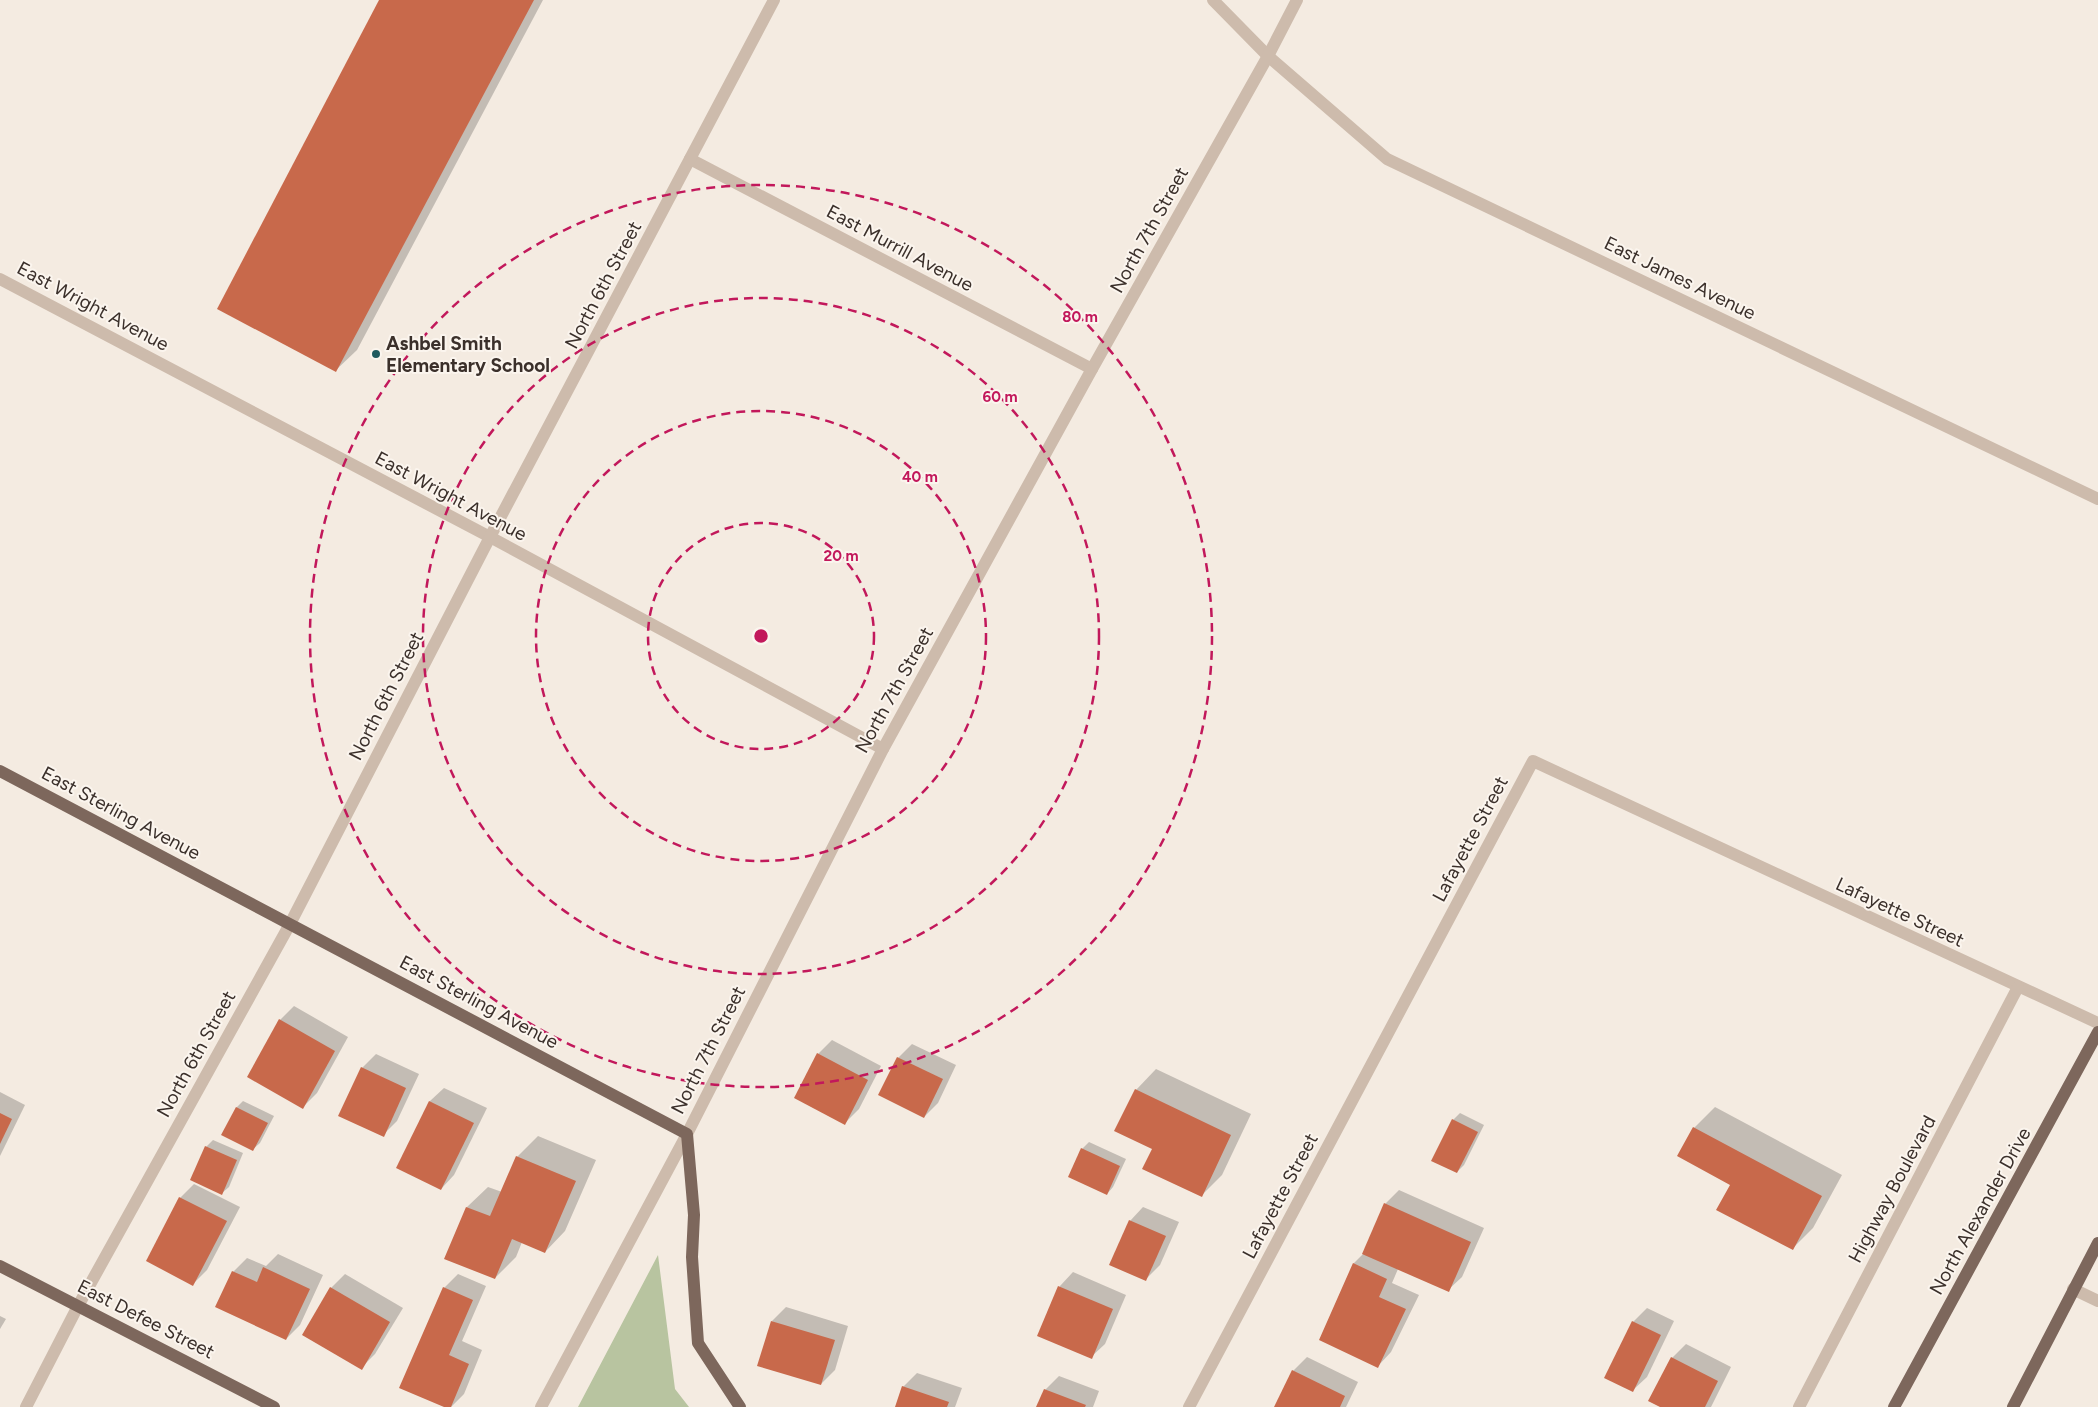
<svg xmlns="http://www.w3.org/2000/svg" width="2098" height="1407" viewBox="0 0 2098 1407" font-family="Figtree,sans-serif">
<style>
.green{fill:#b8c4a0}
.shadow{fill:#0003}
.building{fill:#c8694b}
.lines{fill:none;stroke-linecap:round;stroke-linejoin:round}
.minor{stroke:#cdbbac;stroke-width:12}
.major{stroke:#7d675c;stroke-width:12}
.ring{fill:none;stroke:#c2185b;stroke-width:2.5;stroke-dasharray:9 6}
.poi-dot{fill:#1f5a5e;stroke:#fbf5ee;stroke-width:2}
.labels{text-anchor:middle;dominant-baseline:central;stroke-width:4;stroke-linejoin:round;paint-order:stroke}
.street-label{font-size:19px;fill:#3b302b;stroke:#fbf5ee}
.poi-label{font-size:19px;font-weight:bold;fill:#3b302b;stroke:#fbf5ee;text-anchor:start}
.centre{fill:#c2185b;stroke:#fbf5ee;stroke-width:2.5}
.ring-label{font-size:15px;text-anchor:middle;font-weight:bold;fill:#c2185b;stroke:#fbf5ee;stroke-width:4;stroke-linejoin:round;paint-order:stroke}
</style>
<rect width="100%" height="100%" fill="#f4ebe1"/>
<polygon class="green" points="658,1255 675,1389 689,1407 578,1407"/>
<g class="shadow">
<polygon points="380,0 543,0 357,350 336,370"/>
<polygon points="294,1006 348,1037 317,1093 303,1107 280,1020"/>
<polygon points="832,1040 881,1066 859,1109 845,1123 818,1054"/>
<polygon points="912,1044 956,1065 938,1103 924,1117 898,1058"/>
<polygon points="376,1054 419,1074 397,1121 383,1135 362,1068"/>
<polygon points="1156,1069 1251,1114 1222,1175 1201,1196 1153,1149 1136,1090"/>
<polygon points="444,1088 487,1108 454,1175 441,1189 398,1168 430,1101"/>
<polygon points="0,1092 25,1105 0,1156"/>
<polygon points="243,1101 274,1116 260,1143 253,1149 223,1134 237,1107"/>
<polygon points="1715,1107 1842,1175 1813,1228 1792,1249 1731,1184 1694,1128"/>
<polygon points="1460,1113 1484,1125 1464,1165 1457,1172 1453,1120"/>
<polygon points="538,1136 596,1160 565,1231 545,1252 522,1242 516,1257 495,1278 446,1258 467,1207 488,1187 502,1192 517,1157"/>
<polygon points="213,1140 243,1153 229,1187 222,1193 206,1147"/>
<polygon points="1089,1142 1126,1159 1113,1187 1107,1194 1082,1149"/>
<polygon points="194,1184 240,1207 207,1270 193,1284 180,1198"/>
<polygon points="1399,1190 1484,1228 1462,1277 1448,1290 1398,1269 1392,1283 1419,1295 1391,1352 1378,1366 1320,1339 1354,1263 1363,1254 1385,1204"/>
<polygon points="1143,1207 1179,1222 1160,1265 1146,1279 1130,1221"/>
<polygon points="278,1254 323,1275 300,1325 286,1339 233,1272 247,1258 266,1266"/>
<polygon points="1073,1272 1126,1295 1105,1344 1091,1357 1039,1336 1060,1286"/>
<polygon points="345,1274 403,1308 375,1354 361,1368 303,1335 331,1288"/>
<polygon points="458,1274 486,1286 462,1341 482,1350 464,1394 451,1407 447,1407 401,1388 444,1288"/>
<polygon points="786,1307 848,1326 835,1370 821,1384 772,1321"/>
<polygon points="1647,1308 1674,1321 1647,1377 1633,1390 1633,1322"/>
<polygon points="0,1316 6,1319 0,1329"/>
<polygon points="1686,1344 1731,1367 1711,1407 1663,1407 1672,1358"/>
<polygon points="1307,1357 1358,1382 1346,1407 1275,1407 1293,1371"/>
<polygon points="917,1373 962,1388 955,1407 896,1407 903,1387"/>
<polygon points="1059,1376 1099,1391 1093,1407 1038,1407 1045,1390"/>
</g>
<g class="building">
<polygon points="379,0 534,0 336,372 217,309"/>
<polygon points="279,1019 335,1051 303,1109 247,1077"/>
<polygon points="817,1053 868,1080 845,1125 794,1098"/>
<polygon points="897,1057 943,1079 924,1118 878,1095"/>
<polygon points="361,1067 406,1088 384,1137 338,1116"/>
<polygon points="1135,1089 1231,1135 1202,1197 1142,1169 1152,1149 1114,1131"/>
<polygon points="429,1101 474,1123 441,1190 396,1168"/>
<polygon points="236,1107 268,1123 253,1151 221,1135"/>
<polygon points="0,1113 12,1119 0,1144"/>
<polygon points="1452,1119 1478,1132 1457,1173 1431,1161"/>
<polygon points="1693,1127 1822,1196 1793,1250 1716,1210 1730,1185 1677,1156"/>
<polygon points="205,1146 237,1160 222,1195 190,1180"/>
<polygon points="1081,1148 1120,1166 1107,1195 1068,1177"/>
<polygon points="516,1156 576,1181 545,1253 512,1239 495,1279 444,1259 466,1207 490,1216"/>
<polygon points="179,1197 227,1221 193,1286 146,1261"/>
<polygon points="1384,1203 1471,1242 1449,1292 1362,1254"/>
<polygon points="1129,1220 1166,1236 1146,1281 1109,1265"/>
<polygon points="1353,1263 1387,1279 1379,1297 1406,1309 1378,1368 1319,1340"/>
<polygon points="263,1267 310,1289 286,1340 215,1307 232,1271 257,1282"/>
<polygon points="1058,1286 1113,1309 1092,1359 1037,1336"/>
<polygon points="330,1287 390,1322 362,1370 302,1335"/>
<polygon points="443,1287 473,1300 449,1355 469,1364 451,1407 444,1407 399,1388"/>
<polygon points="771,1321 835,1340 821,1385 757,1366"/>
<polygon points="1632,1321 1661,1335 1633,1392 1604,1378"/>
<polygon points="1671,1357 1718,1381 1705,1407 1660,1407 1648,1401"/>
<polygon points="1292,1370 1345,1396 1340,1407 1274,1407"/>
<polygon points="902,1386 949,1402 947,1407 895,1407"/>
<polygon points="1044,1389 1086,1405 1085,1407 1036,1407"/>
</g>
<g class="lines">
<g class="minor">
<polyline points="1213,0 1268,56 1387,159 2098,499"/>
<polyline points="690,159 1092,369"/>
<polyline points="0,279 490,537 883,749"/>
<polyline points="2073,1289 2098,1301"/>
<polyline points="26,1407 78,1306 290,924 490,537 774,0"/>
<polyline points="541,1407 687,1134 883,749 1092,369 1268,56 1297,0"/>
<polyline points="1189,1407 1533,761 2098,1023"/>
<polyline points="1799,1407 2018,987"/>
</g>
<g class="major">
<polyline points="0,771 687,1134 694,1215 692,1257 698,1343 740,1407"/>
<polyline points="0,1266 274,1407"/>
<polyline points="1894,1407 2098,1032"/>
<polyline points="2013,1407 2098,1243"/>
</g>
</g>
<g class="ring">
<circle cx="761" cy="636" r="113"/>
<circle cx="761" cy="636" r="225"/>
<circle cx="761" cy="636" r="338"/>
<circle cx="761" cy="636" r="451"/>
</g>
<circle class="poi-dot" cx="376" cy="354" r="5"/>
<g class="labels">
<g class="street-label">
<text transform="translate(1149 230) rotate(-61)">North 7th Street</text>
<text transform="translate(900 248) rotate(28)">East Murrill Avenue</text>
<text transform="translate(1680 278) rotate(26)">East James Avenue</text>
<text transform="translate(603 285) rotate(-62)">North 6th Street</text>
<text transform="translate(93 306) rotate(28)">East Wright Avenue</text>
<text transform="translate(451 496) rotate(28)">East Wright Avenue</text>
<text transform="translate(894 690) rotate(-61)">North 7th Street</text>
<text transform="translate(386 696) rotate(-63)">North 6th Street</text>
<text transform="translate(121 813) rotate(28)">East Sterling Avenue</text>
<text transform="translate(1470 839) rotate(-62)">Lafayette Street</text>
<text transform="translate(1900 912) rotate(25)">Lafayette Street</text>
<text transform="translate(479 1002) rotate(28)">East Sterling Avenue</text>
<text transform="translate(708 1050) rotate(-63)">North 7th Street</text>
<text transform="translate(196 1054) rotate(-61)">North 6th Street</text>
<text transform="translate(1892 1189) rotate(-62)">Highway Boulevard</text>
<text transform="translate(1280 1196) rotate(-62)">Lafayette Street</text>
<text transform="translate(1980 1211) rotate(-61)">North Alexander Drive</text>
<text transform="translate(146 1319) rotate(27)">East Defee Street</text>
</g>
<g class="poi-label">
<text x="386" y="343">Ashbel Smith<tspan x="386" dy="22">Elementary School</tspan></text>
</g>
</g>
<circle cx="761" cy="636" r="8" class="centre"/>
<g class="ring-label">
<text x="1080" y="322">80 m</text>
<text x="1000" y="402">60 m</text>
<text x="920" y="482">40 m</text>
<text x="841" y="561">20 m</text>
</g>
</svg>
